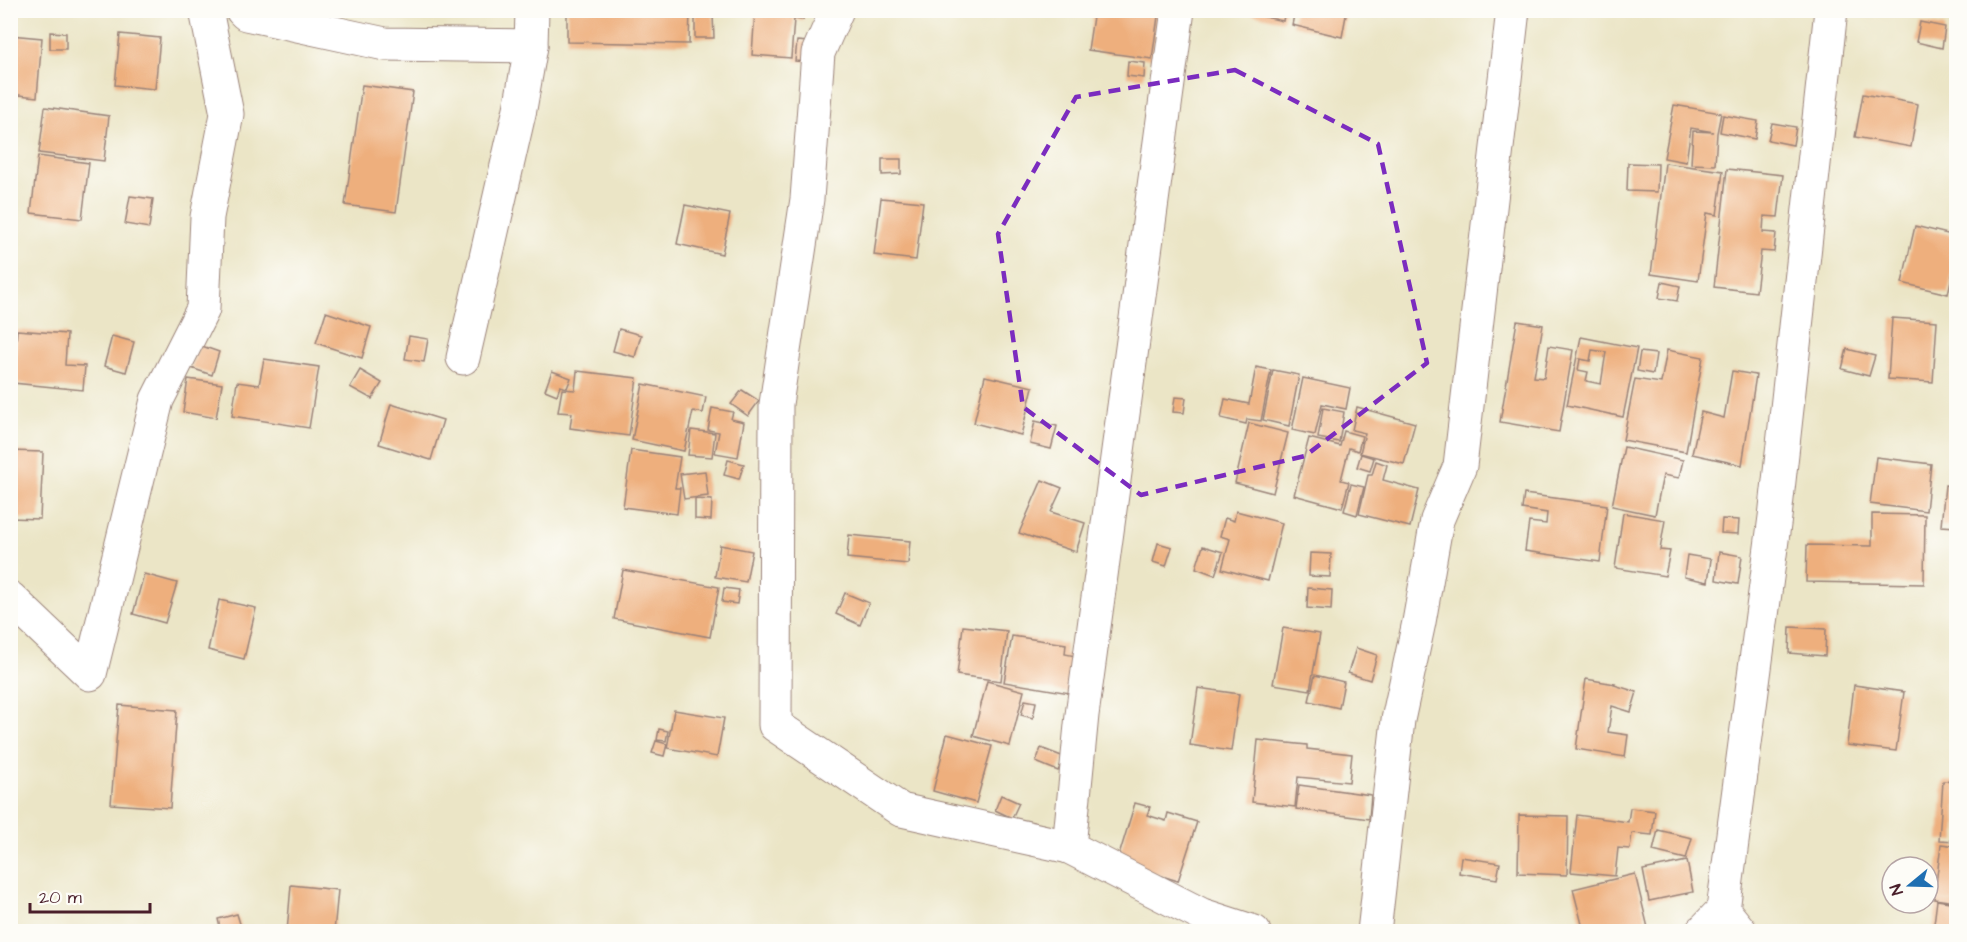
<svg xmlns="http://www.w3.org/2000/svg" width="1967" height="942" viewBox="0 0 1967 942" font-family="'Architects Daughter',sans-serif">
<style>
.building{fill:#eeaf7d;fill-rule:evenodd}
.lines{fill:none;stroke-linecap:round;stroke-linejoin:round}
.minor-casing{stroke:#9a8278;stroke-width:35}
.minor{stroke:#fff;stroke-width:33}
.marked{fill:none;stroke:#7b2cbf;stroke-width:4.5;stroke-dasharray:12 8;stroke-linejoin:round}
</style>
<rect width="100%" height="100%" fill="#fdfcf7"/>
<filter id="ink" filterUnits="userSpaceOnUse"><feTurbulence type="fractalNoise" baseFrequency=".0167" numOctaves="2"/><feDisplacementMap in="SourceGraphic" scale="12" xChannelSelector="R" yChannelSelector="G"/><feConvolveMatrix kernelMatrix="1 2 1 2 8 2 1 2 1" color-interpolation-filters="sRGB"/></filter>
<filter id="wash" filterUnits="userSpaceOnUse"><feTurbulence type="fractalNoise" baseFrequency=".008" numOctaves="4" result="noise"/><feDisplacementMap in="SourceGraphic" scale="24" xChannelSelector="R" yChannelSelector="G"/><feGaussianBlur stdDeviation="1.35" result="paint"/><feColorMatrix in="noise" values="0 0 0 0 0 0 0 0 0 0 0 0 0 0 0 0 0 1.4 0 .05"/><feComposite in="paint" operator="in"/></filter>
<g filter="url(#wash)">
<rect width="100%" height="100%" fill="#ebe5c6"/>
<g id="blocks">
<g class="building">
<polygon points="567,10 690,10 689,44 567,42"/>
<polygon points="695,10 752,10 751,14 713,15 714,38 695,38"/>
<polygon points="755,10 803,10 803,20 794,19 791,58 752,55"/>
<polygon points="1094,10 1120,10 1158,16 1152,59 1088,50"/>
<polygon points="1235,10 1285,10 1283,21"/>
<polygon points="1295,10 1347,10 1342,37 1292,25"/>
<polygon points="1954,10 1956,10 1956,51 1950,50"/>
<polygon points="1920,22 1945,27 1942,48 1916,42"/>
<polygon points="50,32 66,33 66,49 50,49"/>
<polygon points="120,34 160,38 155,89 115,85"/>
<polygon points="10,35 42,38 37,97 10,94"/>
<polygon points="797,41 808,42 806,62 795,61"/>
<polygon points="1128,61 1145,63 1144,78 1127,76"/>
<polygon points="362,85 413,92 396,212 345,205"/>
<polygon points="1863,94 1918,104 1911,147 1855,137"/>
<polygon points="1674,105 1721,113 1717,133 1715,165 1691,164 1693,131 1714,132 1691,128 1686,162 1664,158"/>
<polygon points="45,107 109,116 104,161 39,153"/>
<polygon points="1723,115 1758,121 1755,139 1720,132"/>
<polygon points="1772,123 1796,127 1793,145 1768,140"/>
<polygon points="38,156 89,163 82,219 31,213"/>
<polygon points="882,159 901,159 901,174 882,175"/>
<polygon points="1628,163 1658,164 1657,192 1627,191"/>
<polygon points="1665,163 1723,171 1717,215 1707,213 1698,281 1651,274"/>
<polygon points="1727,169 1783,175 1778,217 1764,216 1763,232 1776,233 1774,252 1761,251 1756,292 1714,287"/>
<polygon points="130,196 153,199 149,228 125,224"/>
<polygon points="881,198 923,202 916,260 874,255"/>
<polygon points="685,205 730,214 722,254 677,244"/>
<polygon points="1915,226 1956,236 1956,258 1948,294 1902,283"/>
<polygon points="1955,277 1956,277 1956,294 1953,293"/>
<polygon points="1662,282 1680,286 1677,301 1659,298"/>
<polygon points="326,312 371,327 362,358 316,343"/>
<polygon points="1892,318 1937,321 1933,382 1888,379"/>
<polygon points="1517,321 1543,325 1534,377 1544,378 1549,346 1573,350 1559,432 1500,422"/>
<polygon points="10,326 14,327 12,347 10,347"/>
<polygon points="619,329 641,335 635,357 613,351"/>
<polygon points="17,330 67,334 65,365 85,366 83,390 13,383"/>
<polygon points="112,336 134,342 126,372 104,366"/>
<polygon points="409,336 428,339 424,362 405,359"/>
<path d="M1581,337L1637,348L1623,417L1567,405ZM1592,350L1606,352L1601,384L1586,381L1588,372L1578,370L1580,359L1590,361Z"/>
<polygon points="199,345 219,352 212,375 191,368"/>
<polygon points="1847,349 1875,356 1869,376 1842,369"/>
<polygon points="1667,350 1703,357 1686,452 1623,440 1635,379 1661,383"/>
<polygon points="1640,352 1656,354 1653,374 1637,371"/>
<polygon points="264,359 319,367 309,428 232,416 237,382 259,385"/>
<polygon points="1256,367 1271,370 1261,421 1247,419 1246,424 1221,418 1225,399 1249,404"/>
<polygon points="360,370 382,383 372,399 350,387"/>
<polygon points="1273,370 1299,375 1289,426 1263,420"/>
<polygon points="552,371 571,378 567,388 560,386 557,395 545,390"/>
<polygon points="577,371 637,378 629,436 570,428 572,413 558,412 562,389 575,390"/>
<polygon points="1732,371 1756,375 1742,465 1692,454 1701,412 1724,418"/>
<polygon points="985,376 1033,387 1021,435 974,423"/>
<polygon points="1303,378 1350,388 1346,409 1322,404 1315,435 1292,430"/>
<polygon points="188,379 222,384 216,418 183,412"/>
<polygon points="643,384 706,397 703,413 693,411 684,451 632,440"/>
<polygon points="742,390 759,401 748,416 731,404"/>
<polygon points="1175,397 1186,398 1184,413 1173,412"/>
<polygon points="391,404 443,420 431,460 379,444"/>
<polygon points="1357,407 1415,423 1404,464 1360,453 1365,433 1352,430"/>
<polygon points="712,408 733,412 731,419 744,422 738,457 715,453 719,432 708,430"/>
<polygon points="1323,408 1344,412 1339,442 1318,438"/>
<polygon points="1035,421 1057,426 1051,449 1030,444"/>
<polygon points="1249,423 1288,433 1273,493 1235,483"/>
<polygon points="691,430 715,433 712,457 688,455"/>
<polygon points="1344,431 1362,436 1358,451 1349,448 1341,480 1349,482 1342,508 1294,495 1309,438 1340,446"/>
<polygon points="1624,447 1683,460 1679,478 1663,475 1655,515 1612,506"/>
<polygon points="631,450 680,457 675,488 680,488 677,514 623,507"/>
<polygon points="10,451 43,452 40,519 10,518"/>
<polygon points="1361,454 1374,458 1370,471 1357,467"/>
<polygon points="1876,457 1931,464 1926,511 1870,504"/>
<polygon points="728,460 744,464 739,479 724,475"/>
<polygon points="1376,461 1387,465 1383,480 1419,490 1410,527 1359,514 1368,475 1372,475"/>
<polygon points="705,471 708,496 684,499 680,474"/>
<polygon points="1042,480 1062,488 1051,512 1085,523 1076,552 1019,533"/>
<polygon points="1351,484 1364,487 1357,515 1344,511"/>
<polygon points="1945,485 1956,486 1956,527 1941,526"/>
<polygon points="1524,494 1607,505 1600,562 1525,551 1529,522 1546,524 1547,513 1522,509"/>
<polygon points="695,499 712,500 711,520 695,519"/>
<polygon points="1236,511 1282,523 1268,581 1222,569 1230,539 1220,536 1225,518 1234,521"/>
<polygon points="1623,513 1665,520 1660,550 1670,551 1665,576 1615,568"/>
<polygon points="1872,514 1925,515 1924,584 1806,582 1807,545 1872,546"/>
<polygon points="1722,519 1739,520 1738,534 1721,533"/>
<polygon points="849,535 910,541 908,564 847,558"/>
<polygon points="1158,543 1172,547 1166,566 1153,562"/>
<polygon points="720,545 752,551 746,582 715,577"/>
<polygon points="1203,546 1223,552 1215,575 1196,568"/>
<polygon points="1719,552 1742,556 1738,584 1716,580"/>
<polygon points="1310,553 1331,554 1330,577 1309,576"/>
<polygon points="1687,555 1711,559 1708,582 1684,577"/>
<polygon points="623,570 719,587 710,637 614,619"/>
<polygon points="144,574 177,583 165,623 133,614"/>
<polygon points="724,588 739,590 737,604 722,602"/>
<polygon points="1308,588 1332,590 1331,610 1307,608"/>
<polygon points="845,593 869,603 860,625 836,614"/>
<polygon points="219,600 256,608 244,659 208,650"/>
<polygon points="963,626 1007,631 1001,681 957,675"/>
<polygon points="1790,627 1826,629 1825,656 1789,653"/>
<polygon points="1283,628 1320,634 1310,690 1273,684"/>
<polygon points="1012,636 1066,644 1065,654 1081,657 1075,694 1004,682"/>
<polygon points="1356,648 1377,655 1370,680 1348,673"/>
<polygon points="1955,662 1956,662 1956,720 1952,719"/>
<polygon points="1315,675 1344,682 1339,708 1309,701"/>
<polygon points="1586,679 1615,684 1614,685 1637,692 1631,712 1612,706 1608,732 1628,735 1625,757 1576,749"/>
<polygon points="987,681 1024,691 1010,746 973,736"/>
<polygon points="1854,685 1904,692 1896,751 1847,745"/>
<polygon points="1198,688 1239,694 1231,751 1190,745"/>
<polygon points="1025,700 1036,702 1033,718 1021,715"/>
<polygon points="119,705 177,710 170,808 111,804"/>
<polygon points="674,710 724,718 717,757 667,748"/>
<polygon points="659,729 668,731 666,741 657,740"/>
<polygon points="947,734 992,746 976,803 933,791"/>
<polygon points="1258,740 1307,745 1307,749 1352,754 1349,782 1298,777 1295,807 1252,802"/>
<polygon points="656,741 667,744 664,756 652,753"/>
<polygon points="1041,748 1064,757 1058,771 1036,762"/>
<polygon points="1943,781 1956,782 1956,841 1939,840"/>
<polygon points="1299,785 1371,795 1369,819 1296,809"/>
<polygon points="1001,795 1019,803 1012,818 995,810"/>
<polygon points="1135,803 1150,807 1147,815 1166,821 1168,813 1197,822 1178,881 1117,862"/>
<polygon points="1630,808 1655,811 1652,835 1632,833 1630,849 1618,848 1615,876 1571,872 1577,815 1628,822"/>
<polygon points="1519,815 1568,816 1567,875 1518,873"/>
<polygon points="1658,830 1692,838 1686,859 1653,851"/>
<polygon points="1941,844 1956,846 1956,902 1934,899"/>
<polygon points="1461,857 1500,863 1497,879 1459,873"/>
<polygon points="1687,861 1693,892 1649,901 1643,870"/>
<polygon points="1635,874 1649,932 1584,932 1573,889"/>
<polygon points="291,885 338,890 334,932 287,932"/>
<polygon points="1937,900 1956,903 1956,932 1933,932"/>
<polygon points="237,914 242,930 221,932 218,919"/>
</g>
</g>
</g>
<g filter="url(#ink)">
<use href="#blocks" fill-opacity="0" stroke="#9a8278" stroke-width="1.5"/>
<g class="lines">
<g class="minor-casing">
<g id="minor">
<polyline points="242,10 246,14 385,44 531,46"/>
<polyline points="837,10 818,53 807,199 776,404 775,725 901,810 1069,847"/>
<polyline points="1178,10 1082,715 1069,847 1202,915 1254,932"/>
<polyline points="463,358 520,109 531,46 532,10"/>
<polyline points="10,598 90,674 157,400 203,309 207,217 227,114 206,10"/>
<polyline points="1374,932 1398,720 1419,622 1437,520 1460,466 1513,10"/>
<polyline points="1702,932 1723,910"/>
<polyline points="1741,932 1723,910 1775,517 1831,10"/>
</g>
</g>
<use href="#minor" class="minor"/>
</g>
</g>
<path class="marked" d="M1235,70L1378,144L1427,363L1305,456L1141,495L1023,407L998,234L1076,97Z"/>
<rect width="1967" height="942" fill="none" stroke="#fdfcf7" stroke-width="36"/>
<g transform="translate(1910 885) rotate(251)"><circle r="28" fill="#fdfcf7" stroke="#b5a4a5" stroke-width="1.5"/>
<path d="M0-4.5L10 22L0 15L-10 22Z" fill="#1f6fb2"/>
<text y="-9" font-size="16" font-weight="bold" text-anchor="middle" fill="#4a1f2b">N</text>
</g>
<path d="M30 903v9h120v-9" fill="none" stroke="#4a1f2b" stroke-width="3"/>
<text x="39" y="903" font-size="18" fill="#4a1f2b" stroke="#fdfcf7" stroke-width="4.5" paint-order="stroke">20 m</text>
</svg>
